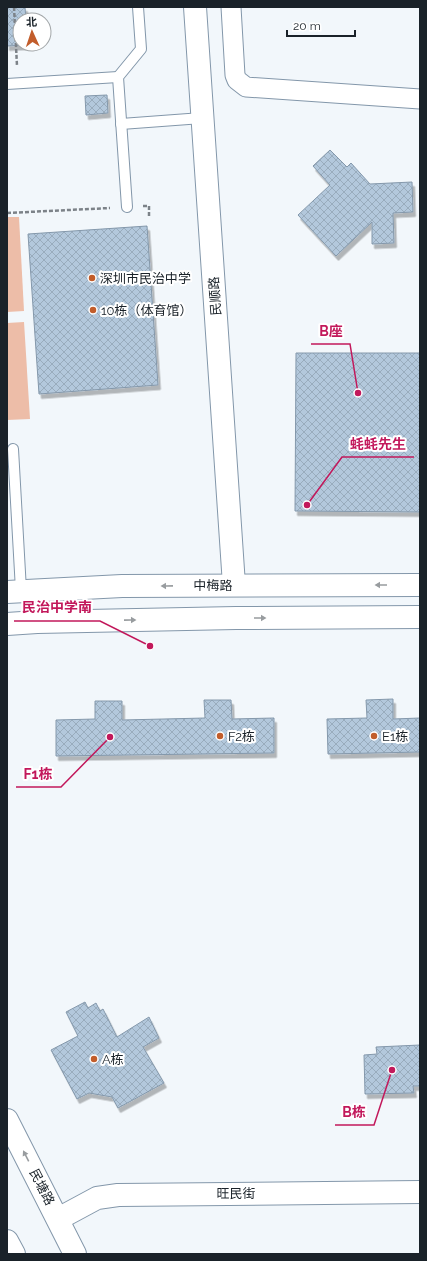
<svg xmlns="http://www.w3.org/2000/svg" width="427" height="1261" viewBox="0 0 427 1261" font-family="Raleway,'Noto Sans SC',sans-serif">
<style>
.green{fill:#edbda8}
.building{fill:url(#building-cross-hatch);stroke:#8498ab;filter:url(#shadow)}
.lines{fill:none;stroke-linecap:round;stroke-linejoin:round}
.service-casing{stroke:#8397aa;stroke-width:12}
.minor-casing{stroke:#8397aa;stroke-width:21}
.tertiary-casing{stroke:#8397aa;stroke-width:24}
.secondary-casing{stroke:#8397aa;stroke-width:24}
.path{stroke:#7c8288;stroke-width:2.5;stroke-dasharray:4 2;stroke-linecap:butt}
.service{stroke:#fff;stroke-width:10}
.minor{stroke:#fff;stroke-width:19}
.tertiary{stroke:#fff;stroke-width:22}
.secondary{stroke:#fff;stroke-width:22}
.oneway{fill:#989c9f}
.poi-dot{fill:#c25d2b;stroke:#fff;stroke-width:1.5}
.labels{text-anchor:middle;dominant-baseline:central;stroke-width:4;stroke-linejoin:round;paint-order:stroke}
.poi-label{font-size:13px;fill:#1a2229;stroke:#fff;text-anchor:start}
.street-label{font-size:13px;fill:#1a2229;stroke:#fff}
.leader{fill:none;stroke:#c2185b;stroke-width:1.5}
.callout-dot{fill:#c2185b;stroke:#fff;stroke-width:1.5}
.callout-label{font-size:14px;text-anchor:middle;font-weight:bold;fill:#c2185b;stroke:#fff;stroke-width:4;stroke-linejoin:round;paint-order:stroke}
</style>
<defs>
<pattern id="building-cross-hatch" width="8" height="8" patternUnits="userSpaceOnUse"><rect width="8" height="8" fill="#b3c8dc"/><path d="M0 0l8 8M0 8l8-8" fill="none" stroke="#99acbd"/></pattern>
<filter id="shadow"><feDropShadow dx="2.5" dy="4.5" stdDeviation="0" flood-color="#0004"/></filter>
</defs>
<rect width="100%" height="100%" fill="#f2f7fb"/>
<g class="green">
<polygon points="7,217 19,217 24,311 7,312"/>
<polygon points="24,322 30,419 7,420 7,323"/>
</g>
<g class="building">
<polygon points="7,7 25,7 26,20 20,20 20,44 28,45 7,46"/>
<polygon points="107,95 108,113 86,115 85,96"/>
<polygon points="330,150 347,167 351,163 370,184 412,182 413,212 393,213 394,243 372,244 372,222 336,256 298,215 330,185 313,166"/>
<polygon points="147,226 158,385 39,394 28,234"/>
<polygon points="296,353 420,353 420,512 295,511"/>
<polygon points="393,699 393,719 420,718 420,752 328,754 327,719 367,718 366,700"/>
<polygon points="204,700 231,700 232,719 274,718 274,753 56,756 56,720 95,719 95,701 122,701 122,720 205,718"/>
<polygon points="85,1002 88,1008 96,1003 100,1011 103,1009 117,1037 149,1017 159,1038 143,1047 164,1083 118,1108 112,1097 89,1093 77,1099 51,1050 78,1036 66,1012"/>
<polygon points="420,1045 420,1086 413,1086 414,1093 365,1094 364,1055 377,1054 376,1047"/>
</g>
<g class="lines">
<g class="service-casing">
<g id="service">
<polyline points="7,84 118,77"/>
<polyline points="121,124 202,118"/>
<polyline points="127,207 118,77 141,49 138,7"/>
<polyline points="13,449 21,590"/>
</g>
</g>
<g class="minor-casing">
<polyline id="minor" points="231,7 235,75 237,80 246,87 420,99"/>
</g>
<g class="tertiary-casing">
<g id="tertiary">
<polyline points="195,7 234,585"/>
<polyline points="58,1219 97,1198 118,1195 420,1192"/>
</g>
</g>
<g class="secondary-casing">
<g id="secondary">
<polyline points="7,592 122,586 420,585"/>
<polyline points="7,624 37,622 236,618 420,617"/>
<polyline points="7,1120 75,1254"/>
<polyline points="7,1241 14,1254"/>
</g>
</g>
<g class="path">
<polyline points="14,7 17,66"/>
<polyline points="143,206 149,206 149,216"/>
<polyline points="7,213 110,208"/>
</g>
<use href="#service" class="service"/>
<use href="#minor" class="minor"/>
<use href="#tertiary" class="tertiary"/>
<use href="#secondary" class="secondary"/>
</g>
<defs><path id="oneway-solid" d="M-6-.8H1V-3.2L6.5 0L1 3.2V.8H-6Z"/></defs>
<g class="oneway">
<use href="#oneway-solid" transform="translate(381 585) rotate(-180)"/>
<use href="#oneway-solid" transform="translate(167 586) rotate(179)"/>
<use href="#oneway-solid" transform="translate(260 618)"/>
<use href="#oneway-solid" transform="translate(130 620) rotate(-1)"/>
<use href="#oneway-solid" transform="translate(26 1156) rotate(-117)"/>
</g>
<g class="poi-dot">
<circle cx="92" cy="278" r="4"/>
<circle cx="93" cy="310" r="4"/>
<circle cx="220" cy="736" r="4"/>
<circle cx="374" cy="736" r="4"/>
<circle cx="94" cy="1059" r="4"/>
</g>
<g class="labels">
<g class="poi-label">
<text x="100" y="278">深圳市民治中学</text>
<text x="101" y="310">10栋（体育馆）</text>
<text x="228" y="736">F2栋</text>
<text x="382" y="736">E1栋</text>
<text x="102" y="1059">A栋</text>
</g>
<g class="street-label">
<text transform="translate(215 296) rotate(-94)">民顺路</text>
<text x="213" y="585">中梅路</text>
<text transform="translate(42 1187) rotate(63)">民塘路</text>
<text x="236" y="1193">旺民街</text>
</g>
</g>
<path class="leader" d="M358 393L350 344H311M307 505L342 457H414M150 646L100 621H14M110 737L61 787H16M392 1070L374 1125H335"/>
<g class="callout-dot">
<circle cx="358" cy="393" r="4"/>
<circle cx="307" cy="505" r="4"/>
<circle cx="150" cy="646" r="4"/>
<circle cx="110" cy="737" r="4"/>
<circle cx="392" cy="1070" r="4"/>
</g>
<g class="callout-label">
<text x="331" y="336">B座</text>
<text x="378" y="449">蚝蚝先生</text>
<text x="57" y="612">民治中学南</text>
<text x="38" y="779">F1栋</text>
<text x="354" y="1117">B栋</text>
</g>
<rect width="427" height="1261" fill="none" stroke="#1a2229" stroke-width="16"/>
<g transform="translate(32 32) rotate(357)"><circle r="19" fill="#ffffff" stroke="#a3a7a9"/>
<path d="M0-3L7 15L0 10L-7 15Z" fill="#c25d2b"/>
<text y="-6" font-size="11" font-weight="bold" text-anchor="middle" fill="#1a2229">北</text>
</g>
<path d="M287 30v6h68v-6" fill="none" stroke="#1a2229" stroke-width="2"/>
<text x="293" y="30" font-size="12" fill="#1a2229" stroke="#ffffff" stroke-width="3" paint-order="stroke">20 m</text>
</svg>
